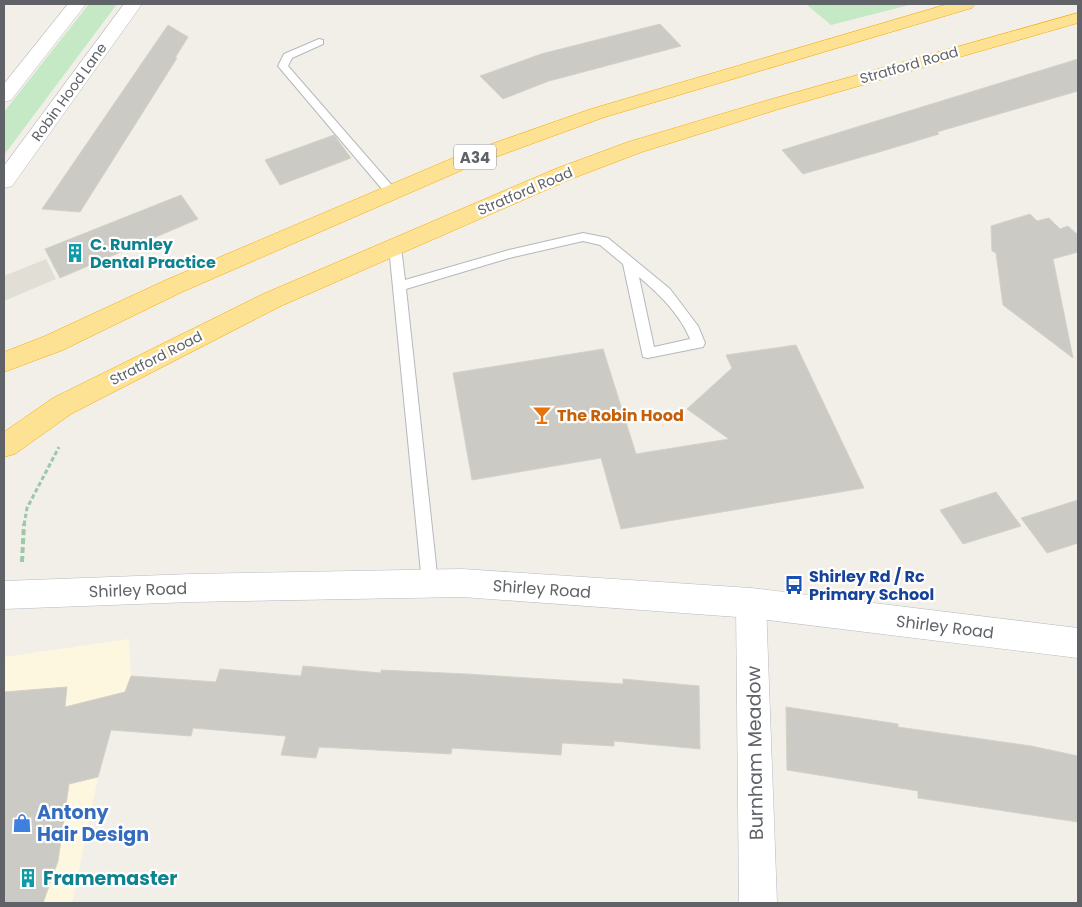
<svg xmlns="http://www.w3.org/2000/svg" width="1082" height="907" viewBox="0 0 1082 907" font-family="Poppins,sans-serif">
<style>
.commercial{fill:#fef7e0}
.education{fill:#e1ded6}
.green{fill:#c5e8c5}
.building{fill:#cccac5;stroke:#d6d1c6}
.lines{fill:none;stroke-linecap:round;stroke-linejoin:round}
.lane-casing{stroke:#b5b8bc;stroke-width:2}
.street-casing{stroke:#b5b8bc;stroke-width:1}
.secondary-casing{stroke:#b6babf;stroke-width:1}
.highway-casing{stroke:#f9ab00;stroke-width:1}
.path-far1{stroke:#9cc7a9;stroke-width:3;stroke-dasharray:4.5 2.5;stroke-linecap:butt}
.path{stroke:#9cc7a9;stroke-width:4;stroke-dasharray:6 3;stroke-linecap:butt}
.lane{fill:#fff;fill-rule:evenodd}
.street{fill:#fff;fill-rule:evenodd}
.secondary{fill:#fff;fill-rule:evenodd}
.highway{fill:#fde293;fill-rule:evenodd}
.labels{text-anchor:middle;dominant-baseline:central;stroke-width:4.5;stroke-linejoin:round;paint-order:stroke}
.far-street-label{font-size:14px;fill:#5f6368;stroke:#fff}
.shield{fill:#fff;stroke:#8f9295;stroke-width:1}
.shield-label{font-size:15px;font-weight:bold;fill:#5f6368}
.culture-label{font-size:16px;font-weight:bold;fill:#0d838f;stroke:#fff;text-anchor:start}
.food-label{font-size:16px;font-weight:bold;fill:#c56008;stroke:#fff;text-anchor:start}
.transit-label{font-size:16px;font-weight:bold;fill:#164399;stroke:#fff;text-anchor:start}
.street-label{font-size:16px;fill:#5f6368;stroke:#fff}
.near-street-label{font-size:19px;fill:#5f6368;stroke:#fff}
.near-shop-label{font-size:19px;font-weight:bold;fill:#366cbe;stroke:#fff;text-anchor:start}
.near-culture-label{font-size:19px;font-weight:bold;fill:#0d838f;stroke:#fff;text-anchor:start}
</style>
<rect width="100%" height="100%" fill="#f1efe8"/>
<polygon class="commercial" points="129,639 131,676 111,730 98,777 72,903 4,903 4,657"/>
<polygon class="education" points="46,259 56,279 4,301 4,276"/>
<g class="green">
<polygon points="89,4 117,4 4,155 4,112"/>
<polygon points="806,4 913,4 831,25"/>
</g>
<g class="building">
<polygon points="660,24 681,46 549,81 503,99 480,76 541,54"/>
<polygon points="168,25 188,37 175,58 177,58 80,212 42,209"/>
<polygon points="1078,59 1078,91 937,132 939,134 886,150 803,174 782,150"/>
<polygon points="334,135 351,158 280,185 265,160"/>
<polygon points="181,195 198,219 60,278 45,249"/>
<polygon points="1030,214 1037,221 1049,218 1060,229 1068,226 1078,235 1078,252 1053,259 1073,358 1003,305 996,253 992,251 991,226"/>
<polygon points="796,345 864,488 621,529 601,458 472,480 453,373 603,349 636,454 729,439 687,409 732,368 726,355"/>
<polygon points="996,492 1021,526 963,544 940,510"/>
<polygon points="1078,500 1078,543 1047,553 1021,518"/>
<polygon points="303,666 381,673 381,670 466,674 623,684 623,679 699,686 700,749 614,741 614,746 562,743 561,755 452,748 451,754 319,747 316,758 281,755 286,736 193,728 191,736 111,730 98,777 69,784 58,861 43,903 4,903 4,692 67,687 65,707 125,692 131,676 216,682 220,669 301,676"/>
<polygon points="786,707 898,724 898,727 1031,746 1078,756 1078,822 918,798 918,791 787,770"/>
</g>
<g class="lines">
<g class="lane-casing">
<g id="lane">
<polygon points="319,39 323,40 323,44 292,58 288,66 395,189 397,192 395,195 387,195 278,66 284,54"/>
<path d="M583,233L608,238L670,289L698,326L705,343L703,347L648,358L643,357L623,264L600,245L583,241L509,258L406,289L438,583L436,588L430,591L424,588L422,583L389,247L395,243L401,247L405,280L509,250ZM639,277C659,294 680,314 690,339L654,347Z"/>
</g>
</g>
<g class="street-casing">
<polygon id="street" points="751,588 762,593 766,603 777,903 739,903 736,603 740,593"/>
</g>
<g class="secondary-casing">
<g id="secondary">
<polygon points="68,4 86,4 11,100 4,102 4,84"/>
<polygon points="124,4 142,4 12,186 4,188 4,166"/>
<polygon points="462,569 751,588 1078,628 1078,658 751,618 462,597 191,602 4,609 4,581 191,574"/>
</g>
</g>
<g class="highway-casing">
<g id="highway">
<polygon points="948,4 975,4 972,8 605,117 474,165 182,292 63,350 4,372 4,352 45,336 166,280 460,155 591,109"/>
<polygon points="1078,13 1078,23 779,109 642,152 571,179 281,306 71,414 15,454 4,457 4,432 53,398 263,294 555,169 628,142 765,101"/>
</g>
</g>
<polyline class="path-far1" points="24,525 27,508 59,447"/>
<polyline class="path" points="22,562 24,524"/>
<use href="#lane" class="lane"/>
<use href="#street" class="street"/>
<use href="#secondary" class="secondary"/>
<use href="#highway" class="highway"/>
</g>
<defs>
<g id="building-bare" transform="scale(1.5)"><path d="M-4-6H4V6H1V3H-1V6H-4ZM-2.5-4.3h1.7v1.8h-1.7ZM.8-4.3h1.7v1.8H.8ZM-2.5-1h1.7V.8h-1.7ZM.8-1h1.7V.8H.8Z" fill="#0f9aa8" stroke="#fff" stroke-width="2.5" paint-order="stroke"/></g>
<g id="bar-bare" transform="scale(1.5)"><path d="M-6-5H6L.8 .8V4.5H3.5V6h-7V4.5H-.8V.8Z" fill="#e8710a" stroke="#fff" stroke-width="2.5" paint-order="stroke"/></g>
<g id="bus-bare" transform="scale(1.5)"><path d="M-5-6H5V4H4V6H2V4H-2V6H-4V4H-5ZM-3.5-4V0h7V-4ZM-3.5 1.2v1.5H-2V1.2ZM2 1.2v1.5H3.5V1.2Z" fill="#1a4fb4" stroke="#fff" stroke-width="2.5" paint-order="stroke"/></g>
<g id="shop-bare" transform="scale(1.5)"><path d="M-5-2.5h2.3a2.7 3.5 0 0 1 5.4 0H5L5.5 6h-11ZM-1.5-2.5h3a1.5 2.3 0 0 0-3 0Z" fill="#3f7fe0" stroke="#fff" stroke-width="2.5" paint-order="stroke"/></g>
</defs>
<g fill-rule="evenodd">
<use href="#building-bare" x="75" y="253"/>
<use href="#bar-bare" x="542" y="415"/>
<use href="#bus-bare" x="794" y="585"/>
<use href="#shop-bare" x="22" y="823"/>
<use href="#building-bare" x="28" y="878"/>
</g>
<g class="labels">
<g class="far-street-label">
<text transform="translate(909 65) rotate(-16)">Stratford Road</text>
<text transform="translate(69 92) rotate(-54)">Robin Hood Lane</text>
<text transform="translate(525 191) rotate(-23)">Stratford Road</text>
<text transform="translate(156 358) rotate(-27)">Stratford Road</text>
</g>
<rect class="shield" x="454" y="144.5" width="42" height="25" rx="4"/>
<g class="shield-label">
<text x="475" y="157">A34</text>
</g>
<g class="culture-label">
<text x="90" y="244">C. Rumley<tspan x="90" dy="18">Dental Practice</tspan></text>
</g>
<g class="food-label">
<text x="557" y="415">The Robin Hood</text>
</g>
<g class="transit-label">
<text x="809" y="576">Shirley Rd / Rc<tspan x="809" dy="18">Primary School</tspan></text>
</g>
<g class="street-label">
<text transform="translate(542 589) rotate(4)">Shirley Road</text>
<text transform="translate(138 590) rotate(-2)">Shirley Road</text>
<text transform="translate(945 627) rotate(7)">Shirley Road</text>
</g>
<g class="near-street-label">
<text transform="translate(755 753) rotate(-91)">Burnham Meadow</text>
</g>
<g class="near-shop-label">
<text x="37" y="812">Antony<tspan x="37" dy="22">Hair Design</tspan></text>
</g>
<g class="near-culture-label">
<text x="43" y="878">Framemaster</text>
</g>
</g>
<rect width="1082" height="907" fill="none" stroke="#5f6368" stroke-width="10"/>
</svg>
